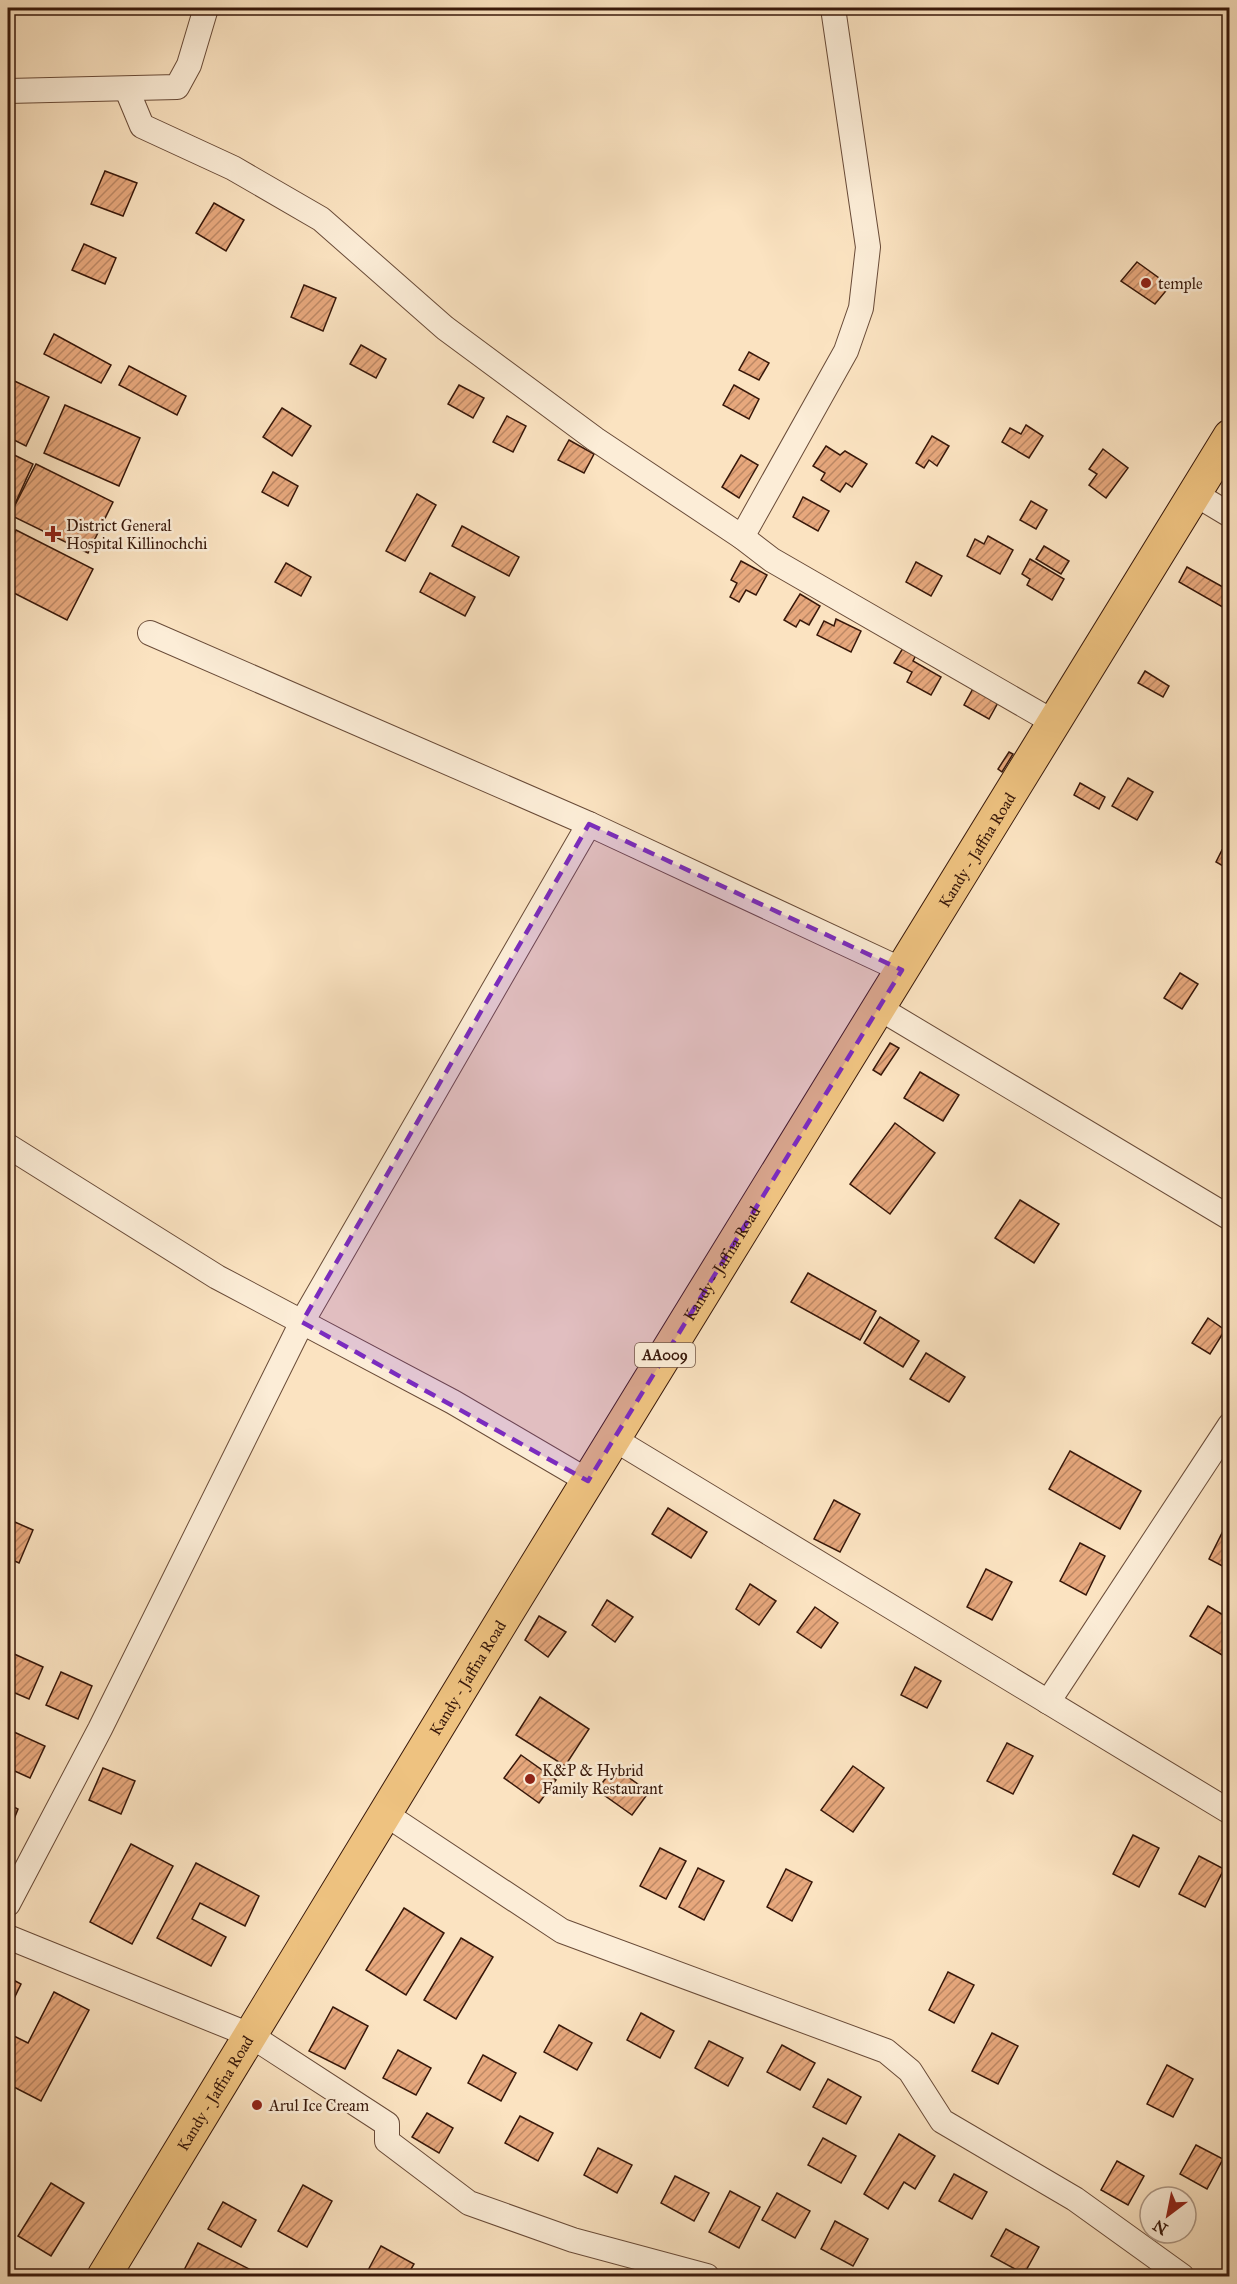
<svg xmlns="http://www.w3.org/2000/svg" width="1237" height="2284" viewBox="0 0 1237 2284" font-family="'IM FELL Great Primer',serif">
<style>
.building{fill:url(#building-hatch);stroke:#38180a;stroke-width:1.5}
.lines{fill:none;stroke-linecap:round;stroke-linejoin:round}
.street-casing{stroke:#694b38;stroke-width:26}
.highway-casing{stroke:#38180a;stroke-width:35}
.street{stroke:#fcedd7;stroke-width:24}
.highway{stroke:#eec280;stroke-width:33}
.marked{fill:#7b2cbf;fill-opacity:0.2;stroke:#7b2cbf;stroke-width:4.5;stroke-dasharray:12 8;stroke-linejoin:round}
.poi-dot{fill:#8f2418;stroke:#fcedd7;stroke-width:2}
.labels{text-anchor:middle;dominant-baseline:central;stroke-width:5;stroke-linejoin:round;paint-order:stroke}
.shield{fill:#fcedd7;stroke:#735848;stroke-width:1.5}
.shield-label{font-size:15px;font-weight:bold;fill:#38180a}
.poi-label{font-size:16px;fill:#38180a;stroke:#fcedd7;text-anchor:start}
.street-label{font-size:16px;fill:#38180a;stroke:#fcedd7}
</style>
<defs>
<pattern id="building-hatch" width="6" height="6" patternUnits="userSpaceOnUse" patternTransform="scale(1.5)"><rect width="6" height="6" fill="#e7a87d"/><path d="M-1 1l2-2M0 6l6-6M5 7l2-2" fill="none" stroke="#bc8865"/></pattern>
</defs>
<rect width="100%" height="100%" fill="#fbe3c1"/>
<filter id="stains"><feTurbulence type="fractalNoise" baseFrequency=".00333" numOctaves="4"/><feColorMatrix values="0 0 0 0 .2 0 0 0 0 .09 0 0 0 0 .02 0 0 0 .5 -.17"/></filter>
<radialGradient id="worn" r=".72"><stop offset=".6" stop-color="#630" stop-opacity="0"/><stop offset="1" stop-color="#630" stop-opacity=".3"/></radialGradient>
<g class="building">
<polygon points="105,171 137,183 123,216 91,204"/>
<polygon points="214,203 244,220 226,251 196,233"/>
<polygon points="84,244 116,258 105,284 72,270"/>
<polygon points="1137,262 1170,286 1155,304 1121,281"/>
<polygon points="304,285 336,298 323,331 291,317"/>
<polygon points="54,334 111,365 101,383 44,354"/>
<polygon points="361,345 386,359 376,378 350,364"/>
<polygon points="749,352 769,363 759,380 739,370"/>
<polygon points="129,366 186,396 177,415 119,385"/>
<polygon points="8,378 49,397 26,446 8,437"/>
<polygon points="459,385 484,398 473,418 448,404"/>
<polygon points="734,385 759,399 749,419 723,405"/>
<polygon points="65,405 140,438 119,486 44,453"/>
<polygon points="282,408 311,426 292,456 263,437"/>
<polygon points="507,416 526,426 513,452 493,442"/>
<polygon points="1026,425 1043,436 1029,458 1002,442 1010,428 1021,434"/>
<polygon points="932,436 949,446 937,466 929,460 924,468 916,463"/>
<polygon points="569,440 594,454 584,473 558,460"/>
<polygon points="826,446 840,455 845,451 867,464 852,487 846,483 840,492 821,480 825,473 813,466"/>
<polygon points="1103,449 1128,468 1106,498 1089,485 1097,474 1089,469"/>
<polygon points="8,452 33,464 10,515 8,514"/>
<polygon points="741,455 758,465 739,498 722,487"/>
<polygon points="36,464 113,502 88,553 10,515"/>
<polygon points="273,472 298,486 288,506 262,492"/>
<polygon points="417,494 436,505 405,561 386,551"/>
<polygon points="803,497 829,511 818,531 793,517"/>
<polygon points="1031,501 1047,510 1036,529 1020,520"/>
<polygon points="462,526 519,557 509,576 452,546"/>
<polygon points="16,530 93,569 67,620 8,590 8,547"/>
<polygon points="988,536 1013,550 1000,574 967,556 975,539 984,544"/>
<polygon points="1044,546 1069,561 1061,574 1036,559"/>
<polygon points="1030,559 1064,579 1052,600 1027,585 1030,579 1022,574"/>
<polygon points="741,561 767,575 756,595 746,590 739,602 730,597 737,583 731,580"/>
<polygon points="916,562 942,576 931,596 906,582"/>
<polygon points="286,563 311,577 301,596 275,582"/>
<polygon points="1187,567 1230,591 1230,602 1226,609 1179,582"/>
<polygon points="430,573 475,597 465,616 420,592"/>
<polygon points="800,594 820,606 809,625 800,620 796,627 784,620"/>
<polygon points="836,619 861,631 851,652 817,635 824,621 834,626"/>
<polygon points="903,648 916,655 913,661 941,677 931,695 907,682 912,672 894,663"/>
<polygon points="1145,671 1169,686 1163,697 1138,683"/>
<polygon points="975,685 1000,699 989,719 964,705"/>
<polygon points="1009,752 1013,754 1002,772 998,769"/>
<polygon points="1128,778 1153,792 1137,820 1112,806"/>
<polygon points="1080,783 1105,797 1099,809 1074,795"/>
<polygon points="1222,850 1230,854 1230,870 1216,862"/>
<polygon points="1180,973 1198,984 1182,1009 1164,998"/>
<polygon points="890,1043 899,1048 881,1075 873,1070"/>
<polygon points="920,1072 959,1095 943,1121 904,1098"/>
<polygon points="895,1123 935,1153 890,1214 850,1184"/>
<polygon points="1020,1200 1059,1224 1034,1263 995,1238"/>
<polygon points="808,1273 876,1311 860,1340 791,1302"/>
<polygon points="880,1317 919,1341 903,1367 864,1343"/>
<polygon points="1208,1318 1225,1330 1210,1354 1192,1343"/>
<polygon points="926,1353 965,1377 949,1402 910,1379"/>
<polygon points="1070,1451 1141,1491 1120,1529 1049,1489"/>
<polygon points="834,1500 860,1514 840,1552 814,1539"/>
<polygon points="668,1508 707,1532 691,1558 652,1534"/>
<polygon points="8,1519 33,1530 19,1563 8,1558"/>
<polygon points="1228,1521 1230,1521 1230,1570 1209,1559"/>
<polygon points="1080,1543 1105,1556 1086,1595 1060,1581"/>
<polygon points="986,1569 1012,1582 992,1620 967,1607"/>
<polygon points="750,1584 776,1601 759,1625 736,1609"/>
<polygon points="607,1600 633,1617 615,1642 592,1625"/>
<polygon points="1208,1606 1230,1619 1230,1642 1222,1655 1190,1636"/>
<polygon points="815,1607 838,1623 821,1648 797,1632"/>
<polygon points="539,1616 566,1632 548,1657 525,1640"/>
<polygon points="12,1653 43,1667 29,1699 8,1690 8,1662"/>
<polygon points="915,1667 941,1681 927,1708 901,1695"/>
<polygon points="61,1672 92,1686 78,1719 46,1705"/>
<polygon points="540,1697 589,1729 565,1766 516,1735"/>
<polygon points="14,1732 45,1746 30,1778 8,1768 8,1746"/>
<polygon points="1007,1743 1033,1756 1013,1794 987,1781"/>
<polygon points="521,1755 556,1780 539,1803 504,1778"/>
<polygon points="853,1766 884,1788 853,1832 821,1810"/>
<polygon points="614,1767 649,1792 632,1815 597,1790"/>
<polygon points="103,1768 135,1781 121,1814 89,1800"/>
<polygon points="8,1804 18,1809 8,1834"/>
<polygon points="1133,1835 1159,1848 1139,1887 1113,1874"/>
<polygon points="131,1844 173,1866 132,1944 90,1922"/>
<polygon points="660,1848 686,1861 666,1899 640,1886"/>
<polygon points="1199,1856 1224,1869 1205,1907 1179,1894"/>
<polygon points="196,1863 259,1896 245,1926 200,1903 192,1919 226,1937 211,1966 157,1938"/>
<polygon points="698,1868 724,1881 704,1920 679,1907"/>
<polygon points="786,1869 812,1882 792,1921 767,1907"/>
<polygon points="404,1908 444,1933 406,1995 366,1970"/>
<polygon points="461,1938 493,1957 456,2019 424,2000"/>
<polygon points="948,1972 974,1985 954,2023 929,2010"/>
<polygon points="8,1977 21,1984 8,2011"/>
<polygon points="54,1992 89,2010 41,2101 8,2084 8,2033 28,2043"/>
<polygon points="333,2007 368,2026 345,2069 309,2051"/>
<polygon points="641,2013 674,2031 660,2058 627,2040"/>
<polygon points="559,2025 592,2043 577,2070 544,2052"/>
<polygon points="992,2033 1018,2046 998,2084 972,2071"/>
<polygon points="709,2041 743,2058 728,2086 695,2068"/>
<polygon points="782,2045 815,2063 800,2090 767,2072"/>
<polygon points="398,2050 431,2068 416,2095 383,2078"/>
<polygon points="483,2055 516,2073 501,2101 468,2083"/>
<polygon points="1167,2065 1193,2079 1173,2117 1147,2104"/>
<polygon points="828,2079 861,2097 846,2124 813,2107"/>
<polygon points="427,2113 453,2128 439,2153 412,2137"/>
<polygon points="520,2116 553,2133 538,2161 505,2143"/>
<polygon points="899,2134 935,2156 915,2189 904,2182 888,2209 864,2194"/>
<polygon points="823,2138 856,2156 841,2183 808,2165"/>
<polygon points="1196,2145 1223,2159 1207,2189 1180,2174"/>
<polygon points="598,2148 632,2165 617,2193 584,2175"/>
<polygon points="1117,2161 1144,2176 1128,2205 1101,2190"/>
<polygon points="954,2174 987,2192 972,2219 939,2201"/>
<polygon points="675,2176 709,2193 694,2221 661,2203"/>
<polygon points="51,2183 84,2203 51,2256 18,2236"/>
<polygon points="303,2185 332,2201 307,2247 278,2231"/>
<polygon points="730,2191 760,2207 739,2248 709,2232"/>
<polygon points="777,2193 810,2211 795,2238 762,2220"/>
<polygon points="223,2202 256,2220 241,2247 208,2229"/>
<polygon points="835,2221 868,2239 853,2266 821,2249"/>
<polygon points="1006,2229 1039,2247 1024,2274 991,2256"/>
<polygon points="198,2243 257,2273 255,2276 181,2276"/>
<polygon points="381,2246 414,2264 407,2276 372,2276 366,2274"/>
</g>
<g class="lines">
<g class="street-casing">
<g id="street">
<polyline points="127,90 142,126 233,168 321,219 445,328 595,439 742,537 772,560 1055,723"/>
<polyline points="8,91 177,87 189,65 206,8"/>
<polyline points="1195,494 1230,515"/>
<polyline points="742,537 846,351 861,308 868,247 833,8"/>
<polyline points="150,633 589,824 902,970"/>
<polyline points="879,1008 1230,1218"/>
<polyline points="8,1146 217,1277 453,1402 588,1481"/>
<polyline points="614,1439 1230,1812"/>
<polyline points="1048,1702 1230,1425"/>
<polyline points="384,1813 562,1931 886,2051 910,2071 942,2121 1075,2199 1182,2276"/>
<polyline points="8,1904 100,1729 302,1322 589,824"/>
<polyline points="8,1937 250,2035 387,2124 387,2141 469,2203 573,2240 707,2276"/>
</g>
</g>
<g class="highway-casing">
<g id="highway">
<path id="s1" d="M104,2276C302,1949 501,1621 702,1295C878,1009 1056,724 1230,436"/>
</g>
</g>
<use href="#street" class="street"/>
<use href="#highway" class="highway"/>
</g>
<path class="marked" d="M589,824L902,970L588,1481L302,1322Z"/>
<g class="poi-dot">
<circle cx="1146" cy="283" r="6"/>
<path d="M50 525h6v6h6v6h-6v6h-6v-6h-6v-6h6z"/>
<circle cx="530" cy="1779" r="6"/>
<circle cx="257" cy="2105" r="6"/>
</g>
<g class="labels">
<rect class="shield" x="635" y="1343" width="60" height="24" rx="4.5"/>
<g class="shield-label">
<text x="665" y="1355">AA009</text>
</g>
<g class="poi-label">
<text x="1158" y="283">temple</text>
<text x="66" y="525">District General<tspan x="66" dy="18">Hospital Killinochchi</tspan></text>
<text x="542" y="1770">K&amp;P &amp; Hybrid<tspan x="542" dy="18">Family Restaurant</tspan></text>
<text x="269" y="2105">Arul Ice Cream</text>
</g>
<g class="street-label">
<text stroke="none"><textPath href="#s1" startOffset="1672">Kandy - Jaffna Road</textPath></text>
<text stroke="none"><textPath href="#s1" startOffset="1186">Kandy - Jaffna Road</textPath></text>
<text stroke="none"><textPath href="#s1" startOffset="700">Kandy - Jaffna Road</textPath></text>
<text stroke="none"><textPath href="#s1" startOffset="214">Kandy - Jaffna Road</textPath></text>
</g>
</g>
<rect width="1237" height="2284" fill="none" stroke="#fbe3c1" stroke-width="30"/>
<rect x="9" y="9" width="1219" height="2266" fill="none" stroke="#38180a" stroke-width="3"/>
<rect x="15" y="15" width="1207" height="2254" fill="none" stroke="#38180a" stroke-width="1.5"/>
<g transform="translate(1168 2215) rotate(212)"><circle r="28" fill="#fcedd7" stroke="#ae9885" stroke-width="1.5"/>
<path d="M0-4.5L10 22L0 15L-10 22Z" fill="#8f2418"/>
<text y="-9" font-size="16" font-weight="bold" text-anchor="middle" fill="#38180a">N</text>
</g>
<rect width="100%" height="100%" filter="url(#stains)"/>
<rect width="100%" height="100%" fill="url(#worn)"/>
</svg>
